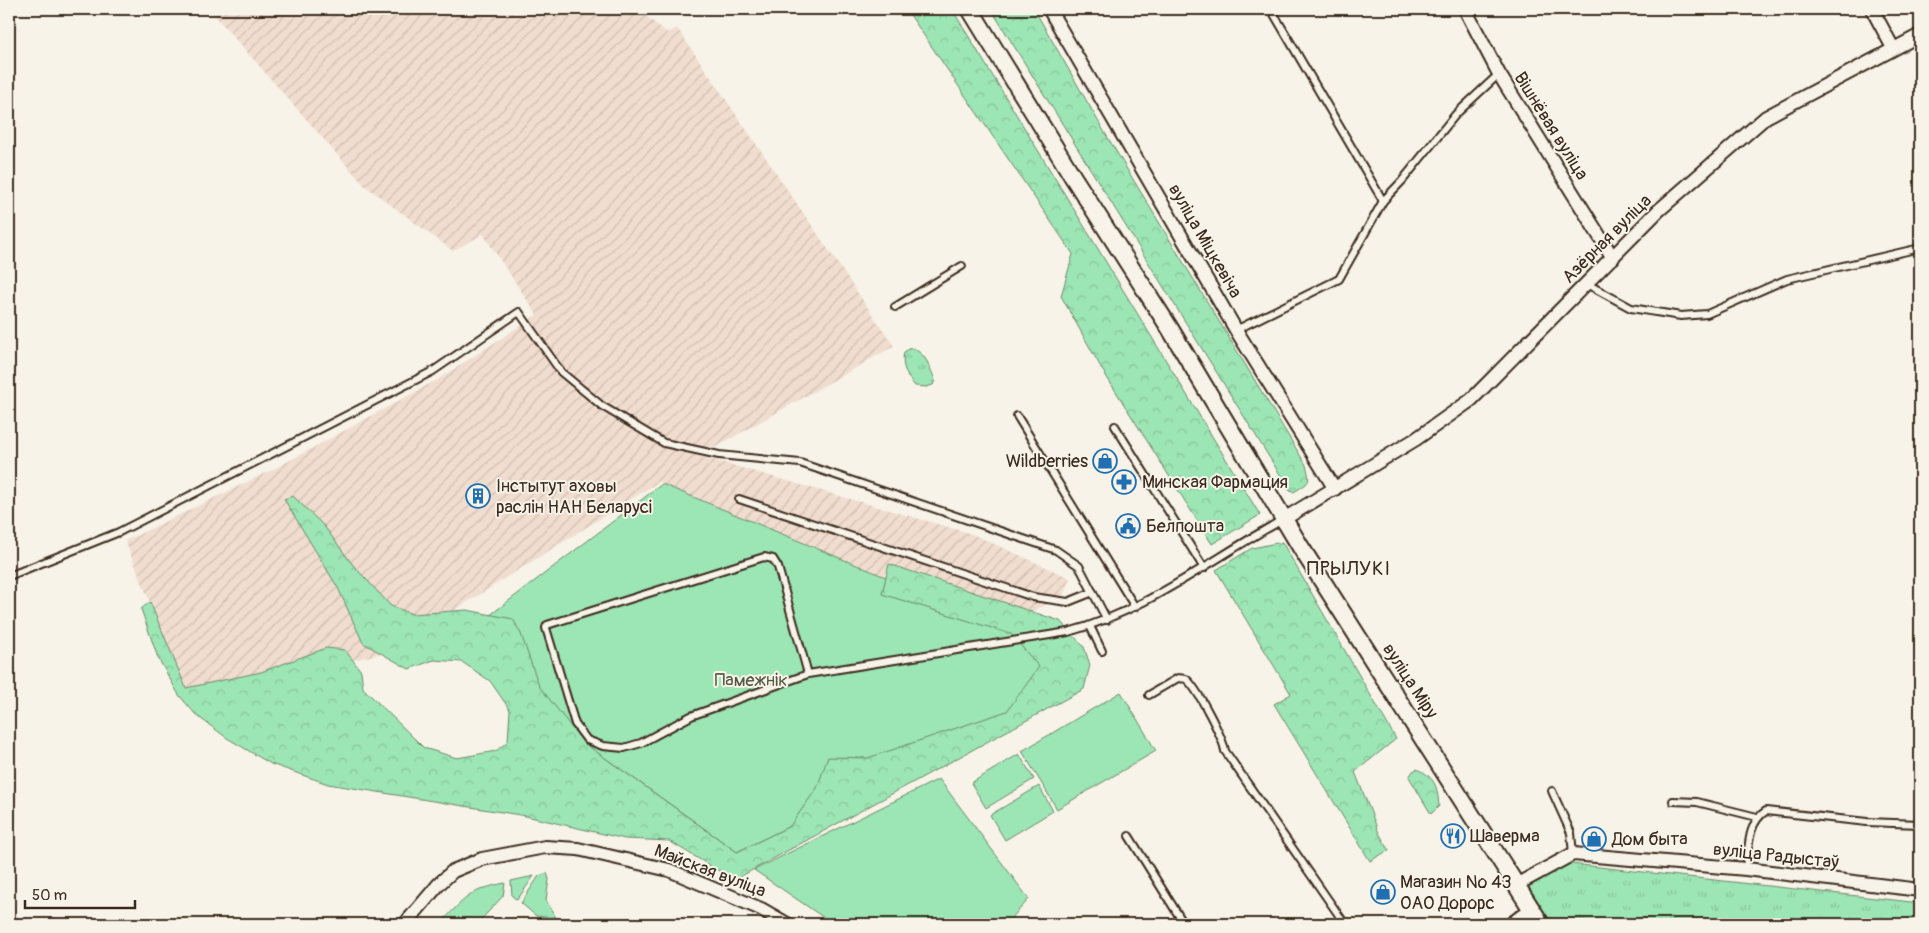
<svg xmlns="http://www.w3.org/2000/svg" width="1929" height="933" viewBox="0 0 1929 933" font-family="Pangolin,sans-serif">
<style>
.industrial{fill:url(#industrial-furrows)}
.green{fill:#9ce5b4;stroke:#6c8869}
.forest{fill:url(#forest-crowns);stroke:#6c8869}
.park{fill:url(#park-tufts);stroke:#6c8869}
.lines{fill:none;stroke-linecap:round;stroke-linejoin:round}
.service-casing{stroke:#3b2a1e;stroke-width:10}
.minor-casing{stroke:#3b2a1e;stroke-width:16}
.tertiary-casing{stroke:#3b2a1e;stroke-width:20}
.service{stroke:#f7f3e8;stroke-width:6}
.minor{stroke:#f7f3e8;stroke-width:12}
.tertiary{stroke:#f7f3e8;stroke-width:16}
.labels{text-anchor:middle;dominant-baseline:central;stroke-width:4;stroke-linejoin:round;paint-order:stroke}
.street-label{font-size:18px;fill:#3b2a1e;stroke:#f7f3e8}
.poi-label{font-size:18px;fill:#3b2a1e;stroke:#f7f3e8;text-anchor:start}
.park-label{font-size:18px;fill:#535944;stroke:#f7f3e8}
.quarter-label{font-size:20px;letter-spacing:1px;fill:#3b2a1e;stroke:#f7f3e8}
</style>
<defs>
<pattern id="industrial-furrows" width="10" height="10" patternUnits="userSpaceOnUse" patternTransform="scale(1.25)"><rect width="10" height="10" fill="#f0ddcf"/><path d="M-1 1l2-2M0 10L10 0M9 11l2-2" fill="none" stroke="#cfbeb1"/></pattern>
<pattern id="forest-crowns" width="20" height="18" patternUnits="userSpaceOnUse" patternTransform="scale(1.25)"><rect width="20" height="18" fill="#9ce5b4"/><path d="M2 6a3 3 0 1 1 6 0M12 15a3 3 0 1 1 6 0" fill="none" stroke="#87c59a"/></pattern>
<pattern id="park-tufts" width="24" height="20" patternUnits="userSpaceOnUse" patternTransform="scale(1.25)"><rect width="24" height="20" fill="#9ce5b4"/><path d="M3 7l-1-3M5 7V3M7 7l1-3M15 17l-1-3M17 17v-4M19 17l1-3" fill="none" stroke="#87c59a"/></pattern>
</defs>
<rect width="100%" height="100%" fill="#f7f3e8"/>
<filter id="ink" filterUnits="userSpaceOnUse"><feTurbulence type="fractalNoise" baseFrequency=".02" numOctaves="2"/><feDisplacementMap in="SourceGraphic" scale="10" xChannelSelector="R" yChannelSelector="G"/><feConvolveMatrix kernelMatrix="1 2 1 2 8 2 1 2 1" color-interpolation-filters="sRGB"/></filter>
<g filter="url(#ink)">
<polygon class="industrial" points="209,9 641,9 648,18 668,33 677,28 894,346 700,456 972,534 1070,578 1063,596 1031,612 890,564 884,576 662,484 660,481 388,652 189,697 125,541 278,467 437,380 537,315 483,234 453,251 364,185"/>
<g class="green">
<polygon points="662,484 1037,640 1057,696 737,852 584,743 460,638"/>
<polygon points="1121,692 1156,751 1057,809 1022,751"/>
<polygon points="1019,754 1034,779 986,808 971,783"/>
<polygon points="939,779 1029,899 1006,924 895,924 891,922 887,924 833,924 754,870"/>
<polygon points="1039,786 1053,811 1005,840 990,815"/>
<polygon points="547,873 549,879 546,900 556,918 536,916 521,903 539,876"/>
<polygon points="534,876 517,900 512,896 511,881"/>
<path d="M505,883L503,896L477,924H440C464,899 469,890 505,883Z"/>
</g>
<g class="forest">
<polygon points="906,9 952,9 1260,515 1212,544 1103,371 1061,296 1073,254"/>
<path d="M991,9H1034L1105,133L1306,465C1311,483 1310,482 1294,492L1289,489Z"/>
<polygon points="293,496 324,526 353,565 391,606 412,614 467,610 513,619 521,634 539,686 584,743 737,852 790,826 817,788 828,757 868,758 1007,711 1039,667 1011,634 882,594 889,564 1060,621 1084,647 1090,665 1084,689 734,880 669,841 625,839 526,816 328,784 271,764 227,738 196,715 179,695 158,658 141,609 150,602 186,688 261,672 326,648 345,650 361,671 363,688 424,748 457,758 496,751 508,741 510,710 490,681 462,662 434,660 409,669 363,643 338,588 284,499"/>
<polygon points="1282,542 1396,739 1355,772 1379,833 1389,850 1370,861 1274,704 1291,694 1216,570 1252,548"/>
<path d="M1417,769C1436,778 1437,786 1439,806L1431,814L1409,777L1413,771Z"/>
</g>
<g class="park">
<path d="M911,348C926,352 930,368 935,380L933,385L926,387L915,386C906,375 901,366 904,352Z"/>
<polygon points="1545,861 1920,903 1920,924 1546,924 1516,877"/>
</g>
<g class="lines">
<g class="service-casing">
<g id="service">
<polyline points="1271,9 1383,201"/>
<polyline points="1587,284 1631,308 1681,316 1707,314 1787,279 1920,248"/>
<polyline points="895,307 962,266"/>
<polyline points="1236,330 1339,279 1383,201 1402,181 1456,114 1499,74"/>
<polyline points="1017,416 1135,607"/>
<polyline points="1115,426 1204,568"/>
<polyline points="739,499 1033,597 1068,602 1093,592"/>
<polyline points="9,576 119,532 433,371 519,312 561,372 602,406 664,443 719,455 800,463 1056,550 1079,566 1107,620"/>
<polyline points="1090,626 1102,651"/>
<path d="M808,674L691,716L641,743L624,748L603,746L587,740L575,724L546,628L547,625L764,557L773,559L778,567L808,674L1068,632C1147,611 1213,558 1284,519"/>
<path d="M1149,695L1178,678C1180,678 1185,679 1186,679C1197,687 1223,738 1225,751L1345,924"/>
<polyline points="1552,791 1571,833 1573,854"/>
<polyline points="1673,801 1697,802 1757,817"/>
<polyline points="1129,836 1184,924"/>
<path d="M1746,869C1749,848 1747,823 1766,811L1867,822L1920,824"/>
</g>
</g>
<g class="minor-casing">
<g id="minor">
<polyline points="1049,9 1236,330 1335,489"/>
<polyline points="1465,9 1499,74 1613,258"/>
<polyline points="1872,9 1893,48"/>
<polyline points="1284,519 1416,439 1471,400 1658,211 1766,117 1920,35"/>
<polyline points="1516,885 1573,854 1746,869 1920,890"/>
<polyline points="405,924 439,884 453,871 482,859 545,847 578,849 669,870 761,909 787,924"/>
<polyline points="1511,924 1531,909"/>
</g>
</g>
<g class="tertiary-casing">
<polyline id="tertiary" points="970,9 1073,177 1169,327 1300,546 1541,924"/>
</g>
<use href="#service" class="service"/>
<use href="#minor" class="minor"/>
<use href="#tertiary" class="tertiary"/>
</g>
</g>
<defs>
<g id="shop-ring" transform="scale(1.25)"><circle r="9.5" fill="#f7f3e8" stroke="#1f6fb2" stroke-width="1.5"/><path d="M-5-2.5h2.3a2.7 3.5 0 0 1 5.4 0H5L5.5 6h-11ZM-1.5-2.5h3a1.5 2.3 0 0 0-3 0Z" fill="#1f6fb2"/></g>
<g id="pharmacy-ring" transform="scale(1.25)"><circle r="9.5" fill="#f7f3e8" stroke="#1f6fb2" stroke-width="1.5"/><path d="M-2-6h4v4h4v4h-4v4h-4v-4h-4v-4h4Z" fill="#1f6fb2"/></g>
<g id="building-ring" transform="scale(1.25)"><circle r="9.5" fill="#f7f3e8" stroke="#1f6fb2" stroke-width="1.5"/><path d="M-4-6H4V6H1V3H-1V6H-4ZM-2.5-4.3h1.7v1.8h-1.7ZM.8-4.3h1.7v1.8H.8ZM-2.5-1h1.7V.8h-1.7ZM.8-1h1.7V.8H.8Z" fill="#1f6fb2"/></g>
<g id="civic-ring" transform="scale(1.25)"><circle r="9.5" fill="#f7f3e8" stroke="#1f6fb2" stroke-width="1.5"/><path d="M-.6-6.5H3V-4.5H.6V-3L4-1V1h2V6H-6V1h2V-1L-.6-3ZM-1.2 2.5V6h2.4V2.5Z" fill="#1f6fb2"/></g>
<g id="restaurant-ring" transform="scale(1.25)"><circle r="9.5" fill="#f7f3e8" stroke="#1f6fb2" stroke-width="1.5"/><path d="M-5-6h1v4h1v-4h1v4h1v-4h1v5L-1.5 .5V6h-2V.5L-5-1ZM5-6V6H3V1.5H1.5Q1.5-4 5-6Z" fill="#1f6fb2"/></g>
</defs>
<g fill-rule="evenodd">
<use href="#shop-ring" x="1105" y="461"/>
<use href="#pharmacy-ring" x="1124" y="482"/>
<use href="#building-ring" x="478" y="496"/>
<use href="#civic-ring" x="1128" y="526"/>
<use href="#restaurant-ring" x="1453" y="836"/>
<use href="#shop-ring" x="1594" y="839"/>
<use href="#shop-ring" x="1383" y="892"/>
</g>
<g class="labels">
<g class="street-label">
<text transform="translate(1551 126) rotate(58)">Вішнёвая вуліца</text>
<text transform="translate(1607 239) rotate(-45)">Азёрная вуліца</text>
<text transform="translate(1205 241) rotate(60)">вуліца Міцкевіча</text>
<text transform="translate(1410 681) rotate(57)">вуліца Міру</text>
<text transform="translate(1776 856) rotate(6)">вуліца Радыстаў</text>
<text transform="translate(710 871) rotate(21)">Майская вуліца</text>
</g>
<g class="poi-label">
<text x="1088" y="461" text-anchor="end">Wildberries</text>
<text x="1142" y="482">Минская Фармация</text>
<text x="496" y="486">Інстытут аховы<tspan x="496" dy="21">раслін НАН Беларусі</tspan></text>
<text x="1146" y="526">Белпошта</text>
<text x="1470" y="836">Шаверма</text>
<text x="1612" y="839">Дом быта</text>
<text x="1400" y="882">Магазин № 43<tspan x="1400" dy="21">ОАО Дорорс</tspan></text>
</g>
<g class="park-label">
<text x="751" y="680">Памежнік</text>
</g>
<g class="quarter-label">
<text x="1349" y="568">ПРЫЛУКІ</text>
</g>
</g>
<rect width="1929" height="933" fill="none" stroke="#f7f3e8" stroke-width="30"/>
<rect x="15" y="15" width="1899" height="903" fill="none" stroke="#3b2a1e" stroke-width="2" filter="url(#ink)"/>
<path d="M25 900v8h110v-8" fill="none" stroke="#3b2a1e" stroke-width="2.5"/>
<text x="32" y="900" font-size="15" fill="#3b2a1e" stroke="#f7f3e8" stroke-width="4" paint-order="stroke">50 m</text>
</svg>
